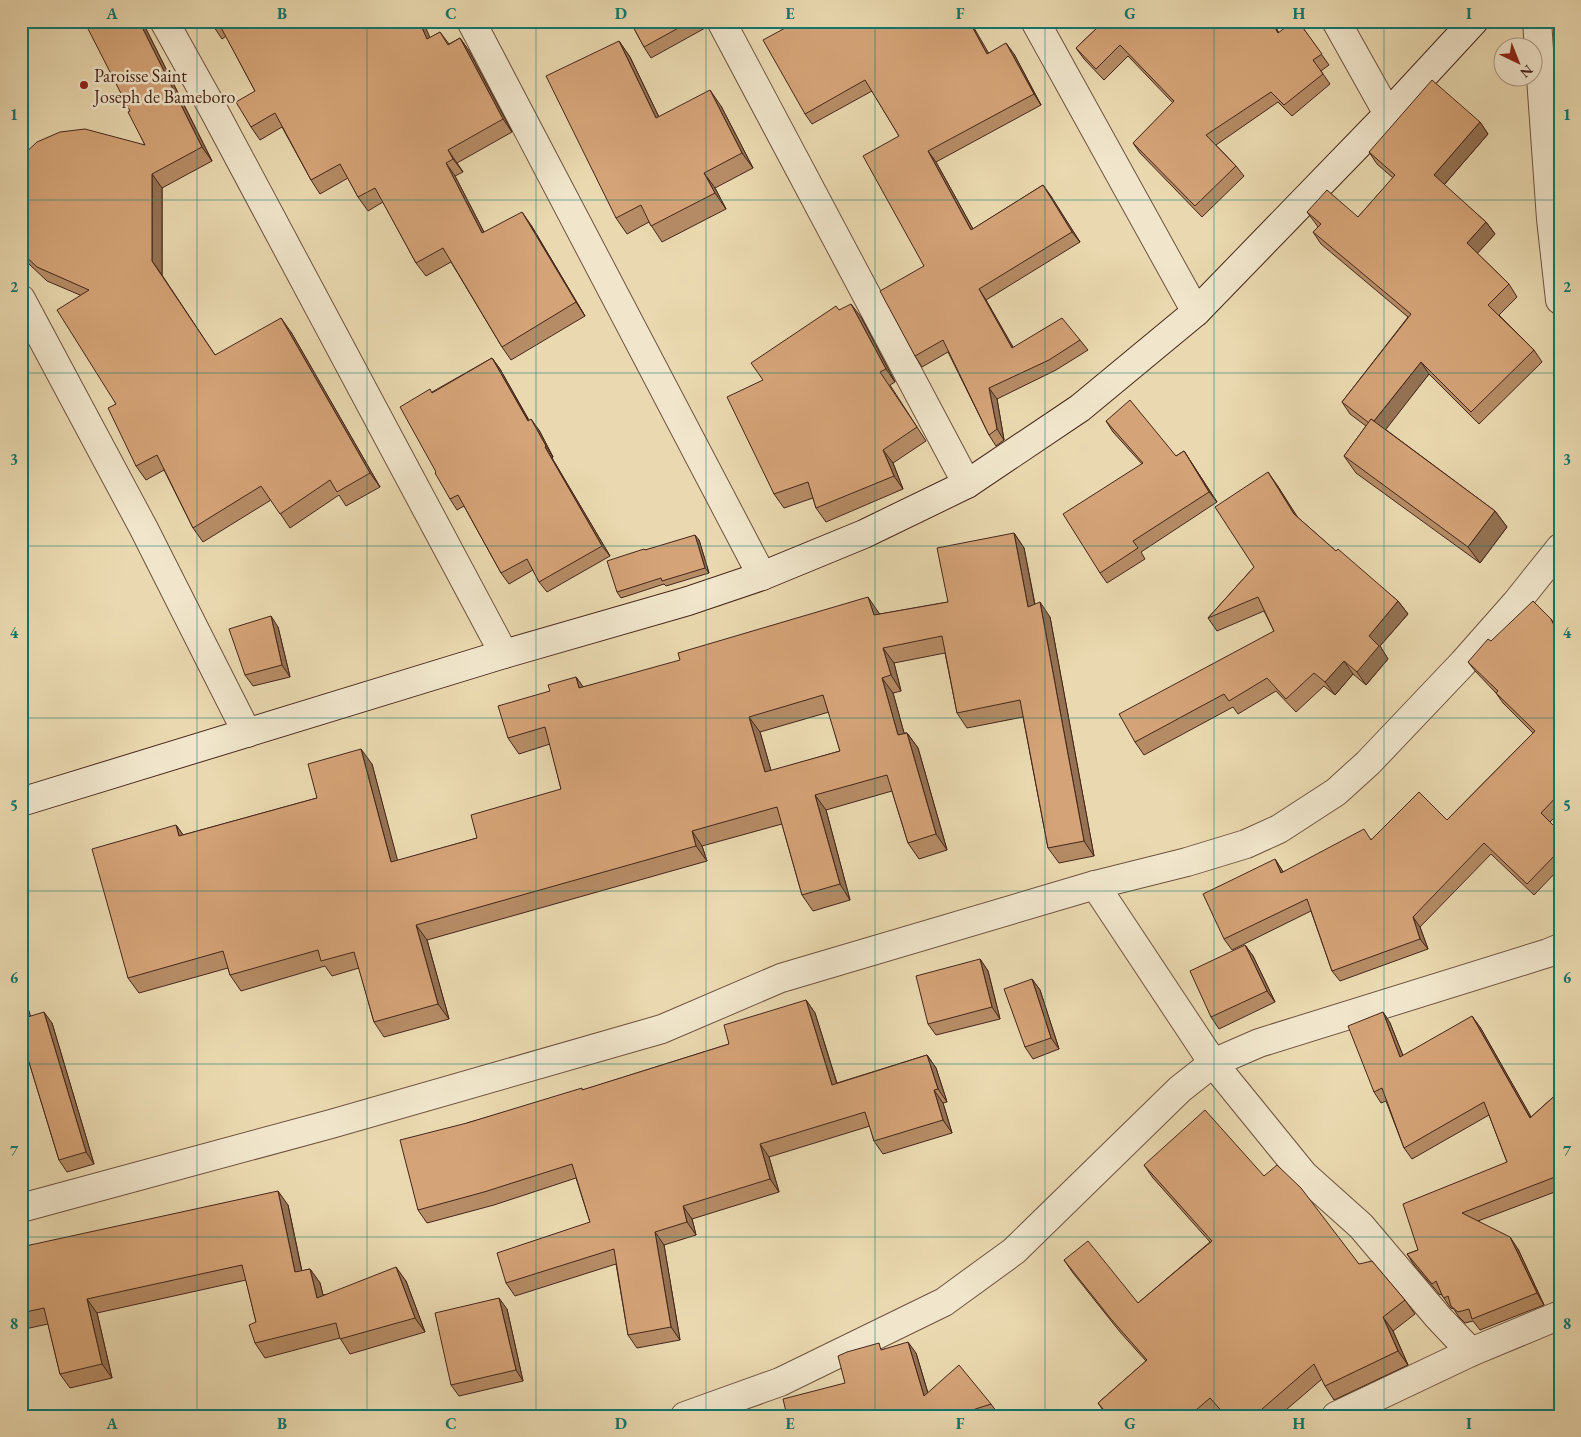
<svg xmlns="http://www.w3.org/2000/svg" width="1581" height="1437" viewBox="0 0 1581 1437" font-family="'EB Garamond',serif">
<style>
.lines{fill:none;stroke-linecap:round;stroke-linejoin:round}
.street-casing{stroke:#6e5340;stroke-width:30}
.secondary-casing{stroke:#45261a;stroke-width:30}
.street{stroke:#f1e6cc;stroke-width:28}
.secondary{stroke:#f1e6cc;stroke-width:28}
.wall{fill:#b68c66;stroke:#45261a;fill-rule:evenodd}
.shaded-wall{fill:#947253;stroke:#45261a}
.building{fill:#d4a377;stroke:#45261a;fill-rule:evenodd}
.grid{fill:none;stroke:#0f766e;stroke-width:1;stroke-opacity:0.55}
.poi-dot{fill:#8f2418;stroke:#f1e6cc;stroke-width:2}
.labels{text-anchor:middle;dominant-baseline:central;stroke-width:5;stroke-linejoin:round;paint-order:stroke}
.poi-label{font-size:18px;fill:#45261a;stroke:#f1e6cc;text-anchor:start}
.neatline{fill:none;stroke:#0f766e;stroke-width:2}
.grid-label{font-size:16px;text-anchor:middle;font-weight:bold;fill:#0f766e}
</style>
<rect width="100%" height="100%" fill="#ead9b0"/>
<filter id="stains"><feTurbulence type="fractalNoise" baseFrequency=".004" numOctaves="4"/><feColorMatrix values="0 0 0 0 .2 0 0 0 0 .09 0 0 0 0 .02 0 0 0 .5 -.17"/></filter>
<radialGradient id="worn" r=".72"><stop offset=".6" stop-color="#630" stop-opacity="0"/><stop offset="1" stop-color="#630" stop-opacity=".3"/></radialGradient>
<g class="lines">
<g class="street-casing">
<g id="street">
<polyline points="164,21 213,109 504,654"/>
<polyline points="471,21 762,576"/>
<polyline points="721,21 967,484"/>
<polyline points="1035,21 1196,312"/>
<polyline points="1336,21 1388,114"/>
<polyline points="1537,21 1551,219 1560,300"/>
<polyline points="21,299 144,529 247,733"/>
<polyline points="1095,885 1213,1063 1304,1175 1361,1226 1438,1317 1471,1352"/>
<polyline points="21,1208 331,1124 662,1029 781,978 1095,885 1187,862 1246,844 1279,829 1336,792 1368,763 1463,663 1516,603 1560,548"/>
<polyline points="685,1416 780,1382 944,1302 1014,1251 1180,1089 1213,1063 1259,1043 1548,953 1560,948"/>
<polyline points="1336,1416 1471,1352 1560,1315"/>
</g>
</g>
<g class="secondary-casing">
<polyline id="secondary" points="21,802 504,654 688,601 762,576 864,534 967,484 1080,408 1196,312 1388,114 1474,21"/>
</g>
<use href="#street" class="street"/>
<use href="#secondary" class="secondary"/>
</g>
<g class="wall">
<polygon points="142,21 212,161 162,188 162,275 215,355 291,332 380,487 346,506 339,495 290,528 271,500 203,542 193,528 164,470 146,480 136,466 80,295 47,281 29,264 21,253 21,157 145,145 130,111"/>
<polygon points="210,21 430,38 440,32 449,44 460,38 469,51 512,132 457,163 463,172 455,176 484,232 531,225 585,316 511,360 502,347 451,262 426,276 416,263 383,202 368,211 358,197 348,178 320,194 311,180 282,127 260,140 251,127 255,91 226,36 222,39"/>
<polygon points="630,21 706,21 707,27 651,58 644,47"/>
<polygon points="798,21 988,53 1014,54 1041,105 936,162 973,229 1043,185 1080,242 986,300 1013,348 1080,340 1088,350 1056,370 997,399 1004,440 996,446 989,435 948,352 922,367 915,356 924,266 899,136 872,91 812,124 805,114"/>
<polygon points="1090,21 1272,21 1279,33 1298,21 1329,65 1321,71 1330,84 1292,116 1278,102 1216,145 1236,166 1244,176 1202,217 1140,153 1133,143 1173,103 1128,56 1104,80 1084,59 1076,48 1097,28"/>
<polygon points="619,41 630,57 659,117 721,106 753,168 715,188 726,209 662,242 649,222 627,234 616,218"/>
<polygon points="1480,122 1488,134 1444,185 1486,222 1495,234 1477,253 1509,284 1517,297 1499,315 1534,350 1542,362 1479,424 1429,374 1385,429 1495,511 1507,527 1480,563 1356,473 1344,456 1366,426 1350,414 1342,402 1408,317 1321,244 1313,232 1318,227 1316,224 1307,212 1358,217 1393,178 1377,164 1369,152"/>
<polygon points="839,310 861,317 895,382 890,385 926,441 893,463 903,489 826,522 816,508 813,498 784,508 774,494 763,380"/>
<polygon points="492,358 500,369 529,420 539,430 553,457 552,458 610,556 547,592 539,582 533,570 509,584 501,573 464,506 457,510 450,499 432,392"/>
<polygon points="1106,421 1176,456 1184,451 1217,502 1141,552 1145,559 1107,583 1100,573 1142,464 1113,432"/>
<polygon points="1277,485 1296,516 1336,551 1398,601 1408,614 1380,646 1388,659 1366,685 1353,674 1335,695 1324,686 1296,712 1276,691 1238,714 1233,707 1144,755 1135,742 1274,631 1264,611 1217,631 1208,618 1254,567"/>
<path d="M1014,533L1024,548L1035,604L1050,617L1094,856L1059,863L1048,848L1023,717L967,728L957,713L945,653L894,663L901,691L893,693L904,733H907L918,748L947,850L919,859L908,843L892,791L826,810L850,900L813,911L802,895L782,824L702,846L707,861L427,940L449,1019L384,1037L374,1022L359,968L332,976L325,966L241,991L230,975L228,968L139,993L128,978L176,825L183,835L317,798L372,764L397,861L477,838L561,789L550,744L519,754L508,738L550,691L576,677L583,687L879,613L880,614L948,602ZM829,712L840,751L771,771L760,732Z"/>
<polygon points="699,540 709,573 666,586 664,584 621,598 617,592 645,550"/>
<polygon points="278,627 290,677 253,686 245,675"/>
<polygon points="1558,630 1560,633 1560,812 1550,822 1560,832 1560,868 1534,895 1491,854 1420,927 1428,949 1340,981 1332,971 1311,911 1232,950 1224,939 1275,859 1283,872 1372,839 1447,820 1533,733 1503,703 1496,693 1476,672 1468,662 1491,641"/>
<polygon points="1245,945 1253,956 1275,1002 1219,1029 1211,1017"/>
<polygon points="980,959 988,971 1000,1019 936,1035 928,1024"/>
<polygon points="1032,979 1040,990 1059,1049 1033,1059 1025,1047"/>
<polygon points="21,985 30,1016 52,1023 94,1164 67,1172 59,1160 21,1036"/>
<polygon points="806,1000 815,1013 837,1083 927,1055 936,1068 947,1102 943,1103 952,1133 883,1154 874,1141 870,1126 769,1157 779,1192 692,1219 696,1235 664,1245 680,1340 637,1348 628,1335 616,1264 515,1296 506,1283 590,1222 576,1178 494,1205 427,1223 418,1210 467,1123 583,1090 729,1044"/>
<polygon points="1383,1012 1390,1023 1403,1056 1480,1027 1531,1117 1560,1091 1560,1190 1478,1221 1518,1249 1544,1305 1480,1330 1473,1321 1465,1323 1459,1317 1453,1308 1452,1309 1450,1307 1441,1294 1440,1295 1414,1265 1407,1254 1418,1250 1507,1162 1489,1115 1412,1159 1404,1148 1386,1101 1381,1103 1374,1092"/>
<polygon points="1144,1165 1264,1176 1359,1264 1405,1300 1415,1314 1393,1331 1408,1365 1334,1400 1325,1386 1322,1379 1279,1416 1224,1416 1220,1411 1214,1416 1107,1416 1098,1403 1146,1361 1120,1332 1073,1273 1064,1260 1138,1303 1210,1242 1153,1178"/>
<polygon points="288,1205 302,1271 310,1269 320,1283 323,1295 406,1281 425,1332 350,1354 340,1338 265,1358 255,1343 256,1322 246,1280 97,1313 112,1378 70,1388 60,1374 48,1324 25,1329 21,1324 21,1247"/>
<polygon points="507,1309 523,1381 459,1396 451,1385"/>
<polygon points="884,1349 916,1353 928,1393 991,1404 999,1415 787,1416 845,1383"/>
</g>
<g class="shaded-wall">
<polygon points="139,21 142,21 212,161 202,147"/>
<polygon points="419,21 423,21 436,52 427,39"/>
<polygon points="703,21 706,21 707,27"/>
<polygon points="969,21 970,21 995,64 987,54"/>
<polygon points="1271,21 1272,21 1285,44 1278,33"/>
<polygon points="460,38 469,51 512,132 503,119"/>
<polygon points="619,41 630,57 667,134 656,118"/>
<polygon points="1006,43 1014,54 1041,105 1034,94"/>
<polygon points="710,90 721,106 753,168 742,153"/>
<polygon points="1480,122 1488,134 1442,187 1434,175"/>
<polygon points="448,150 457,163 463,172 453,159"/>
<polygon points="928,151 936,162 979,240 971,230"/>
<polygon points="446,163 455,176 491,246 482,233"/>
<polygon points="704,173 715,188 726,209 715,193"/>
<polygon points="152,174 162,188 162,275 152,261"/>
<polygon points="1043,185 1051,196 1080,242 1072,232"/>
<polygon points="522,212 531,225 585,316 576,302"/>
<polygon points="1486,222 1495,234 1476,255 1467,243"/>
<polygon points="979,289 986,300 1020,359 1012,348"/>
<polygon points="851,304 861,317 895,382 886,369"/>
<polygon points="281,318 291,332 380,487 370,473"/>
<polygon points="492,358 500,369 535,432 528,421"/>
<polygon points="1421,362 1429,374 1380,437 1371,425"/>
<polygon points="989,388 997,399 1004,440 997,429"/>
<polygon points="531,419 539,430 553,457 546,446"/>
<polygon points="545,447 552,458 610,556 602,546"/>
<polygon points="883,450 893,463 903,489 894,476"/>
<polygon points="1184,451 1191,462 1217,502 1209,492"/>
<polygon points="1268,472 1277,485 1304,527 1294,514"/>
<polygon points="1495,511 1507,527 1480,563 1468,547"/>
<polygon points="1014,533 1024,548 1038,622 1028,607"/>
<polygon points="695,535 699,540 709,573 705,568"/>
<polygon points="868,597 879,613 884,630 874,615"/>
<polygon points="1398,601 1408,614 1380,646 1388,659 1366,685 1357,672 1369,636"/>
<polygon points="1040,602 1050,617 1094,856 1084,841"/>
<polygon points="271,616 278,627 290,677 282,665"/>
<polygon points="1551,619 1558,630 1560,633 1560,638"/>
<polygon points="883,648 894,663 901,691 891,675"/>
<polygon points="1344,661 1353,674 1335,695 1325,682"/>
<polygon points="576,677 587,692 579,688"/>
<polygon points="882,678 893,693 909,751 898,735"/>
<polygon points="749,717 760,732 776,788 765,772"/>
<polygon points="907,733 918,748 947,850 936,834"/>
<polygon points="361,749 372,764 402,877 391,862"/>
<polygon points="815,795 826,810 850,900 840,884"/>
<polygon points="176,825 187,840 179,836"/>
<polygon points="692,831 702,846 707,861 696,846"/>
<polygon points="1275,859 1282,870 1288,883 1281,873"/>
<polygon points="1413,917 1420,927 1428,949 1420,939"/>
<polygon points="416,925 427,940 449,1019 438,1004"/>
<polygon points="1245,945 1253,956 1275,1002 1267,991"/>
<polygon points="980,959 988,971 1000,1019 992,1007"/>
<polygon points="1032,979 1040,990 1059,1049 1051,1038"/>
<polygon points="21,985 32,1021 21,1006"/>
<polygon points="806,1000 815,1013 841,1097 832,1085"/>
<polygon points="44,1012 52,1023 94,1164 86,1152"/>
<polygon points="1383,1012 1390,1023 1408,1068 1400,1057"/>
<polygon points="1472,1016 1480,1027 1538,1129 1530,1118"/>
<polygon points="927,1055 936,1068 947,1102 938,1089"/>
<polygon points="934,1090 943,1103 952,1133 943,1120"/>
<polygon points="760,1144 769,1157 779,1192 770,1179"/>
<polygon points="278,1191 288,1205 305,1287 295,1272"/>
<polygon points="683,1206 692,1219 696,1235 687,1222"/>
<polygon points="655,1232 664,1245 680,1340 671,1327"/>
<polygon points="1510,1237 1518,1249 1544,1305 1537,1293"/>
<polygon points="396,1267 406,1281 425,1332 415,1318"/>
<polygon points="310,1269 320,1283 327,1312 317,1298"/>
<polygon points="499,1298 507,1309 523,1381 516,1370"/>
<polygon points="87,1299 97,1313 112,1378 102,1364"/>
<polygon points="1383,1317 1393,1331 1408,1365 1398,1351"/>
<polygon points="908,1342 916,1353 932,1407 924,1396"/>
</g>
<g class="building">
<polygon points="84,21 139,21 202,147 152,174 152,261 215,355 281,318 370,473 337,492 330,480 280,514 261,486 193,528 157,455 136,466 108,408 116,404 57,310 89,290 37,267 21,252 21,157 37,142 60,132 85,129 145,145 128,112 130,111"/>
<polygon points="210,21 419,21 427,39 440,32 448,45 460,38 503,119 448,150 453,159 446,163 482,233 522,212 576,302 502,347 443,248 416,263 375,188 358,197 340,164 311,180 275,113 251,127 236,102 255,91 218,22 213,26"/>
<polygon points="630,21 691,21 644,47"/>
<polygon points="798,21 969,21 987,54 1006,43 1034,94 928,151 971,230 1043,185 1072,232 979,289 1012,348 1062,318 1080,340 1049,360 989,388 997,429 989,435 943,340 915,356 880,291 924,266 863,156 899,136 865,80 805,114 763,40"/>
<polygon points="1093,21 1271,21 1278,33 1294,21 1298,21 1322,54 1313,60 1323,74 1284,105 1271,92 1206,135 1236,166 1195,206 1133,143 1174,101 1120,45 1096,69 1076,48 1098,27"/>
<polygon points="619,41 656,118 710,90 742,153 704,173 715,193 651,226 641,205 616,218 546,76"/>
<polygon points="1432,80 1480,122 1434,175 1486,222 1467,243 1509,284 1488,305 1534,350 1471,412 1421,362 1374,421 1371,419 1369,423 1342,402 1411,314 1313,232 1321,224 1307,212 1327,190 1358,217 1395,175 1369,152"/>
<polygon points="1560,160 1560,206 1559,206 1556,164"/>
<polygon points="851,304 886,369 880,372 917,427 883,450 894,476 816,508 808,482 774,494 727,397 763,380 751,363 836,306 839,310"/>
<polygon points="492,358 528,421 531,419 546,446 545,447 602,546 539,582 527,559 501,573 458,495 450,499 435,473 436,472 400,407 430,389 432,393"/>
<polygon points="1130,400 1176,456 1184,451 1209,492 1133,541 1138,548 1100,573 1063,514 1143,463 1106,421"/>
<polygon points="1371,419 1495,511 1468,547 1344,456"/>
<polygon points="1268,472 1294,514 1336,551 1338,549 1398,601 1369,636 1379,646 1357,672 1344,661 1325,682 1314,673 1286,699 1267,678 1229,701 1224,694 1135,742 1119,714 1274,631 1258,597 1208,618 1254,567 1215,507"/>
<path d="M1014,533L1028,607L1040,602L1084,841L1048,848L1020,700L957,713L942,636L883,648L891,675L882,678L898,735L907,733L936,834L908,843L887,775L815,795L840,884L802,895L777,807L692,831L696,846L416,925L438,1004L374,1022L354,952L321,961L318,950L230,975L223,951L128,978L92,849L176,825L179,836L317,798L308,764L361,749L391,862L477,838L471,815L561,789L545,727L508,738L498,706L550,691L548,685L576,677L579,688L680,660L678,653L868,597L874,615L948,602L937,548ZM823,695L840,751L765,772L749,717Z"/>
<polygon points="695,535 705,568 662,581 661,578 617,592 607,561 644,549 645,550"/>
<polygon points="1533,601 1551,619 1560,638 1560,793 1541,813 1560,832 1560,850 1527,884 1484,843 1413,917 1420,939 1332,971 1307,899 1224,939 1203,894 1275,859 1281,873 1364,829 1371,840 1419,792 1447,820 1535,731 1496,693 1498,691 1468,662 1488,639 1491,641"/>
<polygon points="271,616 282,665 245,675 229,629"/>
<polygon points="1245,945 1267,991 1211,1017 1190,971"/>
<polygon points="980,959 992,1007 928,1024 916,976"/>
<polygon points="1032,979 1051,1038 1025,1047 1004,989"/>
<polygon points="806,1000 832,1085 927,1055 938,1089 934,1090 943,1120 874,1141 865,1112 760,1144 770,1179 683,1206 687,1222 655,1232 671,1327 628,1335 614,1249 506,1283 497,1253 590,1222 572,1164 484,1192 418,1210 400,1140 467,1123 582,1088 582,1090 729,1044 724,1025"/>
<polygon points="44,1012 86,1152 59,1160 21,1036 21,1019"/>
<polygon points="1383,1012 1400,1057 1472,1016 1530,1118 1560,1091 1560,1175 1462,1213 1510,1237 1537,1293 1472,1319 1469,1309 1458,1312 1451,1306 1448,1296 1444,1298 1442,1295 1436,1281 1432,1284 1407,1254 1418,1250 1403,1204 1507,1162 1484,1102 1404,1148 1382,1088 1374,1092 1348,1026"/>
<polygon points="1205,1110 1264,1176 1277,1165 1301,1188 1359,1264 1372,1261 1405,1300 1383,1317 1398,1351 1325,1386 1314,1364 1254,1416 1226,1416 1210,1398 1189,1416 1109,1416 1098,1403 1147,1360 1111,1319 1064,1260 1088,1241 1138,1303 1212,1241 1144,1165"/>
<polygon points="278,1191 295,1272 310,1269 317,1298 396,1267 415,1318 340,1339 336,1323 255,1343 249,1325 256,1322 242,1265 87,1299 102,1364 60,1374 44,1308 21,1313 21,1247"/>
<polygon points="499,1298 516,1370 451,1385 435,1313"/>
<polygon points="908,1342 924,1396 959,1365 991,1404 960,1414 960,1416 787,1416 783,1399 845,1383 838,1356 847,1352 879,1343 881,1350"/>
</g>
<path class="grid" d="M197,21V1416M367,21V1416M536,21V1416M706,21V1416M875,21V1416M1045,21V1416M1214,21V1416M1384,21V1416M21,200H1560M21,373H1560M21,546H1560M21,718H1560M21,891H1560M21,1064H1560M21,1237H1560"/>
<circle class="poi-dot" cx="84" cy="85" r="5"/>
<g class="labels">
<g class="poi-label">
<text x="94" y="75">Paroisse Saint<tspan x="94" dy="21">Joseph de Bameboro</tspan></text>
</g>
</g>
<rect width="1581" height="1437" fill="none" stroke="#ead9b0" stroke-width="55"/>
<g transform="translate(1518 62) rotate(137)"><circle r="24" fill="#f1e6cc" stroke="#ac9985"/>
<path d="M0-4L9 19L0 12L-9 19Z" fill="#8f2418"/>
<text y="-8" font-size="14" font-weight="bold" text-anchor="middle" fill="#45261a">N</text>
</g>
<rect x="28" y="28" width="1526" height="1382" class="neatline"/>
<g class="grid-label">
<text x="112" y="19">A</text>
<text x="282" y="19">B</text>
<text x="451" y="19">C</text>
<text x="621" y="19">D</text>
<text x="790" y="19">E</text>
<text x="960" y="19">F</text>
<text x="1130" y="19">G</text>
<text x="1299" y="19">H</text>
<text x="1469" y="19">I</text>
<text x="14" y="120">1</text>
<text x="1567" y="120">1</text>
<text x="14" y="292">2</text>
<text x="1567" y="292">2</text>
<text x="14" y="465">3</text>
<text x="1567" y="465">3</text>
<text x="14" y="638">4</text>
<text x="1567" y="638">4</text>
<text x="14" y="811">5</text>
<text x="1567" y="811">5</text>
<text x="14" y="983">6</text>
<text x="1567" y="983">6</text>
<text x="14" y="1156">7</text>
<text x="1567" y="1156">7</text>
<text x="14" y="1329">8</text>
<text x="1567" y="1329">8</text>
<text x="112" y="1429">A</text>
<text x="282" y="1429">B</text>
<text x="451" y="1429">C</text>
<text x="621" y="1429">D</text>
<text x="790" y="1429">E</text>
<text x="960" y="1429">F</text>
<text x="1130" y="1429">G</text>
<text x="1299" y="1429">H</text>
<text x="1469" y="1429">I</text>
</g>
<rect width="100%" height="100%" filter="url(#stains)"/>
<rect width="100%" height="100%" fill="url(#worn)"/>
</svg>
